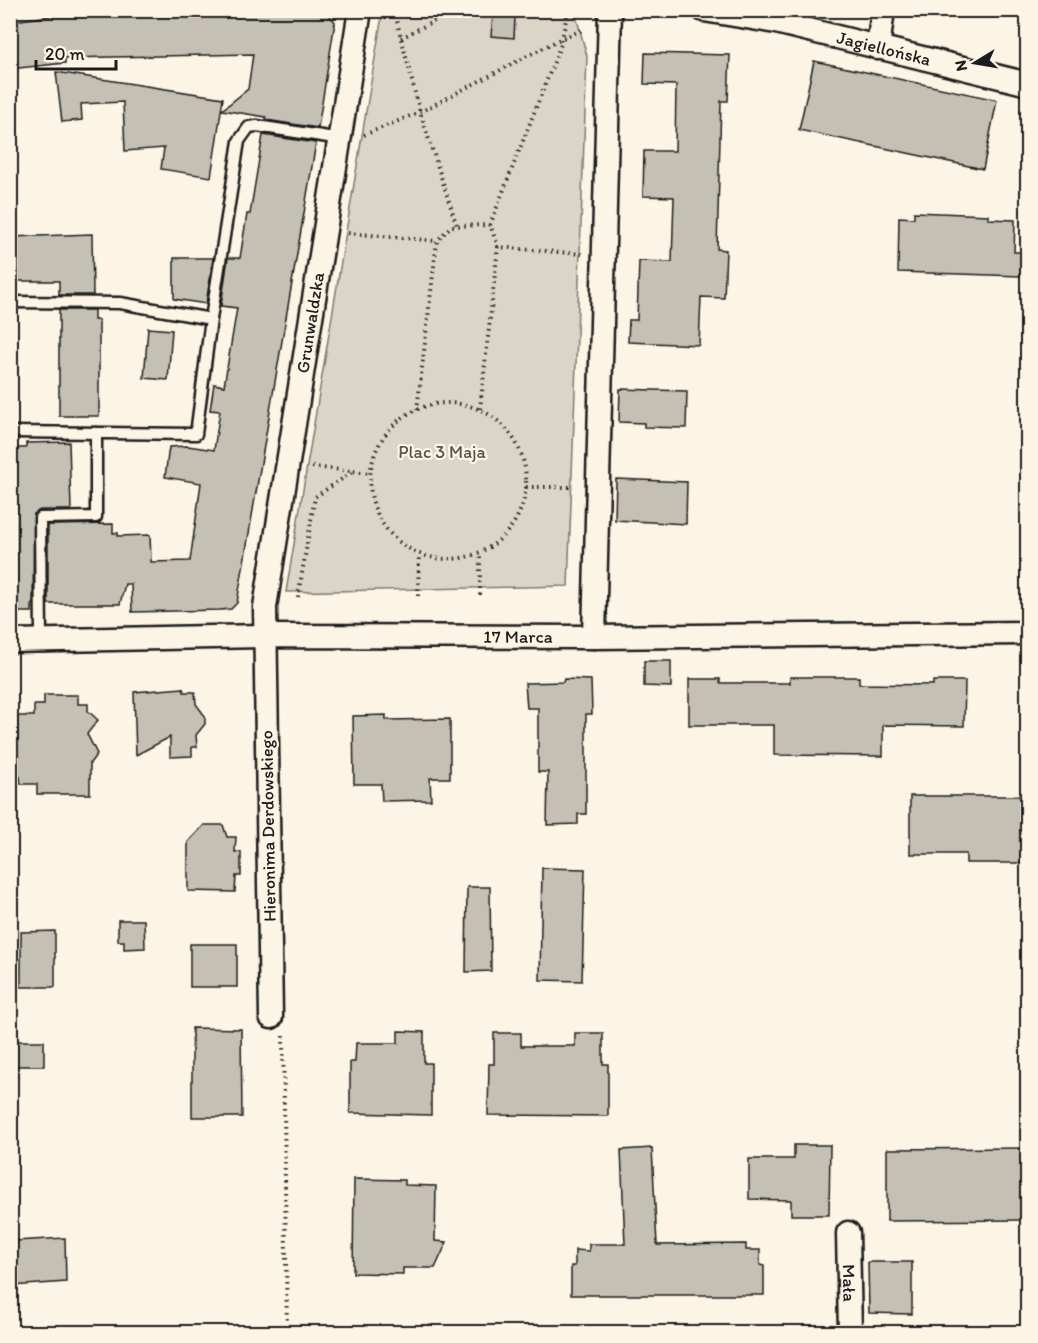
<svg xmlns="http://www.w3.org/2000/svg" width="1038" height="1343" viewBox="0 0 1038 1343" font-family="Itim,sans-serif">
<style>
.green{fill:#dbd5c8;stroke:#7c7872;stroke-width:1.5}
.building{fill:#c4c0b3;stroke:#1c1c1c;stroke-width:1.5}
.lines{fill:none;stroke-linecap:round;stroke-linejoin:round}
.service-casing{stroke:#1c1c1c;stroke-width:15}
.minor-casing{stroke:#1c1c1c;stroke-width:27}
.path{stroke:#1c1c1c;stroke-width:4;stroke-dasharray:1.5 4.5;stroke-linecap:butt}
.service{stroke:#fcf5e5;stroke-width:10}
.minor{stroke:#fcf5e5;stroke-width:22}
.labels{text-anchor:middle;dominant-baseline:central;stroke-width:4.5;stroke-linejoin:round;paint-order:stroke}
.street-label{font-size:18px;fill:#1c1c1c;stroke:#fcf5e5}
.park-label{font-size:18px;fill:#555450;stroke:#fcf5e5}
</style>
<rect width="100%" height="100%" fill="#fcf5e5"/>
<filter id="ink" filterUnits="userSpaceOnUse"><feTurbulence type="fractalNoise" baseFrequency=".0167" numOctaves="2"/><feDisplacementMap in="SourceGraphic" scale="12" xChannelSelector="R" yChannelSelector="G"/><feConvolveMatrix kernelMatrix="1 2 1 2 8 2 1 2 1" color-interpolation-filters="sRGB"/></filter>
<g filter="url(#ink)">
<polygon class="green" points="387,10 507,10 576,16 587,56 568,586 286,592 382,16"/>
<g class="building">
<polygon points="49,10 186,10 186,12 325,10 335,22 318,128 266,120 266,117 222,110 248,89 253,54 65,58 65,63 10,69 10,28 14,28 13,21 50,16"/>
<polygon points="493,15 515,17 514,38 491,36"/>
<polygon points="645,53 730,55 728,101 721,101 717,249 726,250 724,298 701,297 699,345 628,342 629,320 637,320 639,261 672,262 674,197 643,196 644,151 675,151 676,85 644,84"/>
<polygon points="814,61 997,100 983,169 799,130"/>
<polygon points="56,72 223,98 211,177 161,169 164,148 125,151 123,102 81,104 82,120 62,122"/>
<polygon points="263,135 316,143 237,603 231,609 220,610 132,612 131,584 125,584 120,604 48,604 48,525 113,524 113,533 118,533 118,536 150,535 151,562 190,561 201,483 165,477 169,447 188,446 214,450 220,411 210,410 214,384 224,386 237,308 221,306 228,258 240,258 247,214 250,214"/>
<polygon points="914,212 988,215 988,219 1015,220 1014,252 1022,252 1021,276 898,272 899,217 914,218"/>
<polygon points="92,234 93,295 59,295 59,281 10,281 10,237"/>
<polygon points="174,258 213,258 206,304 174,299"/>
<polygon points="59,310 94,310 94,320 99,320 99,416 59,416"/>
<polygon points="148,328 172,330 168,380 144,378"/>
<polygon points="620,389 687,391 686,428 644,427 644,423 619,422"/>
<polygon points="69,442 71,510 40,510 34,514 33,604 32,604 32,612 10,612 10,448 26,448 26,443"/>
<polygon points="616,479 687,482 686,524 615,520"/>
<polygon points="644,661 671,661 671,687 644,686"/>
<polygon points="790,677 859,677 859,684 933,685 933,681 965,681 964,726 883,725 883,756 774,755 774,725 689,725 689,679 720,679 720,683 790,683"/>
<polygon points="564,679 591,680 592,714 586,714 586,814 578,814 578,824 547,825 548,772 538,772 538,708 527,708 525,683 563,682"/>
<polygon points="183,688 184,692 195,692 196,704 205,716 205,724 196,735 197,747 192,747 192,756 170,757 170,737 136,755 134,692"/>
<polygon points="44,695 78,695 78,704 88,704 88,711 98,720 87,734 97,754 90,763 90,794 37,794 37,784 21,784 20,777 18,778 17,716 34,716 34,705 44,705"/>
<polygon points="386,715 386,720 450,719 450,778 430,778 431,800 382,801 381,784 354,784 353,716"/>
<polygon points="910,796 1028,796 1026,863 966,863 966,854 910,854"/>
<polygon points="204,825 223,825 227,837 236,837 235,852 241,852 241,876 236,876 235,892 188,891 188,842"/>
<polygon points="542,868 585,869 582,981 540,980"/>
<polygon points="467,887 490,887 491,971 466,972"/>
<polygon points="118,920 144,920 145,948 124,949 124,941 118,941"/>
<polygon points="55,931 55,987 21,987 21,932"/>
<rect x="190" y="944" width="47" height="43"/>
<polygon points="192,1028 241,1029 242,1117 192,1117"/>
<polygon points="398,1031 424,1032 424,1063 431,1063 431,1115 350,1113 350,1062 355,1062 356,1043 398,1043"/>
<polygon points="494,1033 521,1033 521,1046 575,1046 575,1033 603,1033 603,1064 608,1064 608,1116 488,1115 489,1064 494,1064"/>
<rect x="10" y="1041" width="34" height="25"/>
<polygon points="794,1145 830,1145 829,1215 791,1215 791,1200 749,1199 749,1159 794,1159"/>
<polygon points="652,1148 657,1245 746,1244 746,1250 760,1250 760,1265 764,1266 764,1295 571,1295 571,1266 575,1266 575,1250 589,1251 589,1244 625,1244 621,1150"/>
<polygon points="1028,1148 1028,1220 887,1221 887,1149"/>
<polygon points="354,1179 405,1180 405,1185 436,1186 435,1241 447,1242 435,1268 403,1268 403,1274 353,1273"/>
<polygon points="65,1238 66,1282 12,1286 10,1248 15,1248 15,1241"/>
<polygon points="868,1262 912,1262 912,1314 869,1313"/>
</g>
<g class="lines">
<g class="service-casing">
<g id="service">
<polyline points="10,302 120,303 211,319"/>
<polyline points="10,432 196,434 211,319 239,141 249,127 257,126 341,139"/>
<polyline points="41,640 40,518 96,517 96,433"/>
</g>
</g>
<g class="minor-casing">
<g id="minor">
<path id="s1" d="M704,10L776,22L1028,84"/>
<polyline points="878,48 883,10"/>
<polyline points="594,637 610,10"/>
<path id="s2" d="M10,641L265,636L594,637L1028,633"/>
<path id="s3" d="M271,1017L265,607L360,10"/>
<path id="s4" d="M848,1233L850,1332"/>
</g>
</g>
<g class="path">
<polyline points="394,10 420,112 457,226"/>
<polyline points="401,38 456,10"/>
<polyline points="364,135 420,112 562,38 585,29"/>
<polyline points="490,225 561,44 568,10"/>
<polyline points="348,233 437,241"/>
<circle cx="448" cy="481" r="78"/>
<polyline points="480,409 498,247 582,254"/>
<polyline points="417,410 437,241 451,226 490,225 498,246"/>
<polyline points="312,467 371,473"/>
<polyline points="526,487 574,487"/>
<polyline points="480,595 480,553"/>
<polyline points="418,596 419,554"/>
<polyline points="298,597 315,497 354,471"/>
<polyline points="283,1036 287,1332"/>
</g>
<use href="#service" class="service"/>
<use href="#minor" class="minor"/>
</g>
</g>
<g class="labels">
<g class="street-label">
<text stroke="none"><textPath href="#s1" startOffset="184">Jagiellońska</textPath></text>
<text stroke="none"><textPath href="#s3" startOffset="698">Grunwaldzka</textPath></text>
<text stroke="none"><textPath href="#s2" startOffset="508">17 Marca</textPath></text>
<text transform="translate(268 826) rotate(-91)">Hieronima Derdowskiego</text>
<text stroke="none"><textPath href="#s4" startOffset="50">Mała</textPath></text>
</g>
<g class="park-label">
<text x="442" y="452">Plac 3 Maja</text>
</g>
</g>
<rect width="1038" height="1343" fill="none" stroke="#fcf5e5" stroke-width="36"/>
<rect x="18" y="18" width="1002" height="1307" fill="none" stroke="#1c1c1c" stroke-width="2" filter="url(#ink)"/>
<g transform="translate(975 63) rotate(259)" stroke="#fcf5e5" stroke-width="4.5" paint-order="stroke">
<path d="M0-4.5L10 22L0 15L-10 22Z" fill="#1c1c1c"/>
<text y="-9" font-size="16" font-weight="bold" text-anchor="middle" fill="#1c1c1c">N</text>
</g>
<path d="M36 60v9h80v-9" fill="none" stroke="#1c1c1c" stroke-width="3"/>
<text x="45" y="60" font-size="18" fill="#1c1c1c" stroke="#fcf5e5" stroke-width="4.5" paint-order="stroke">20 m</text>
</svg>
